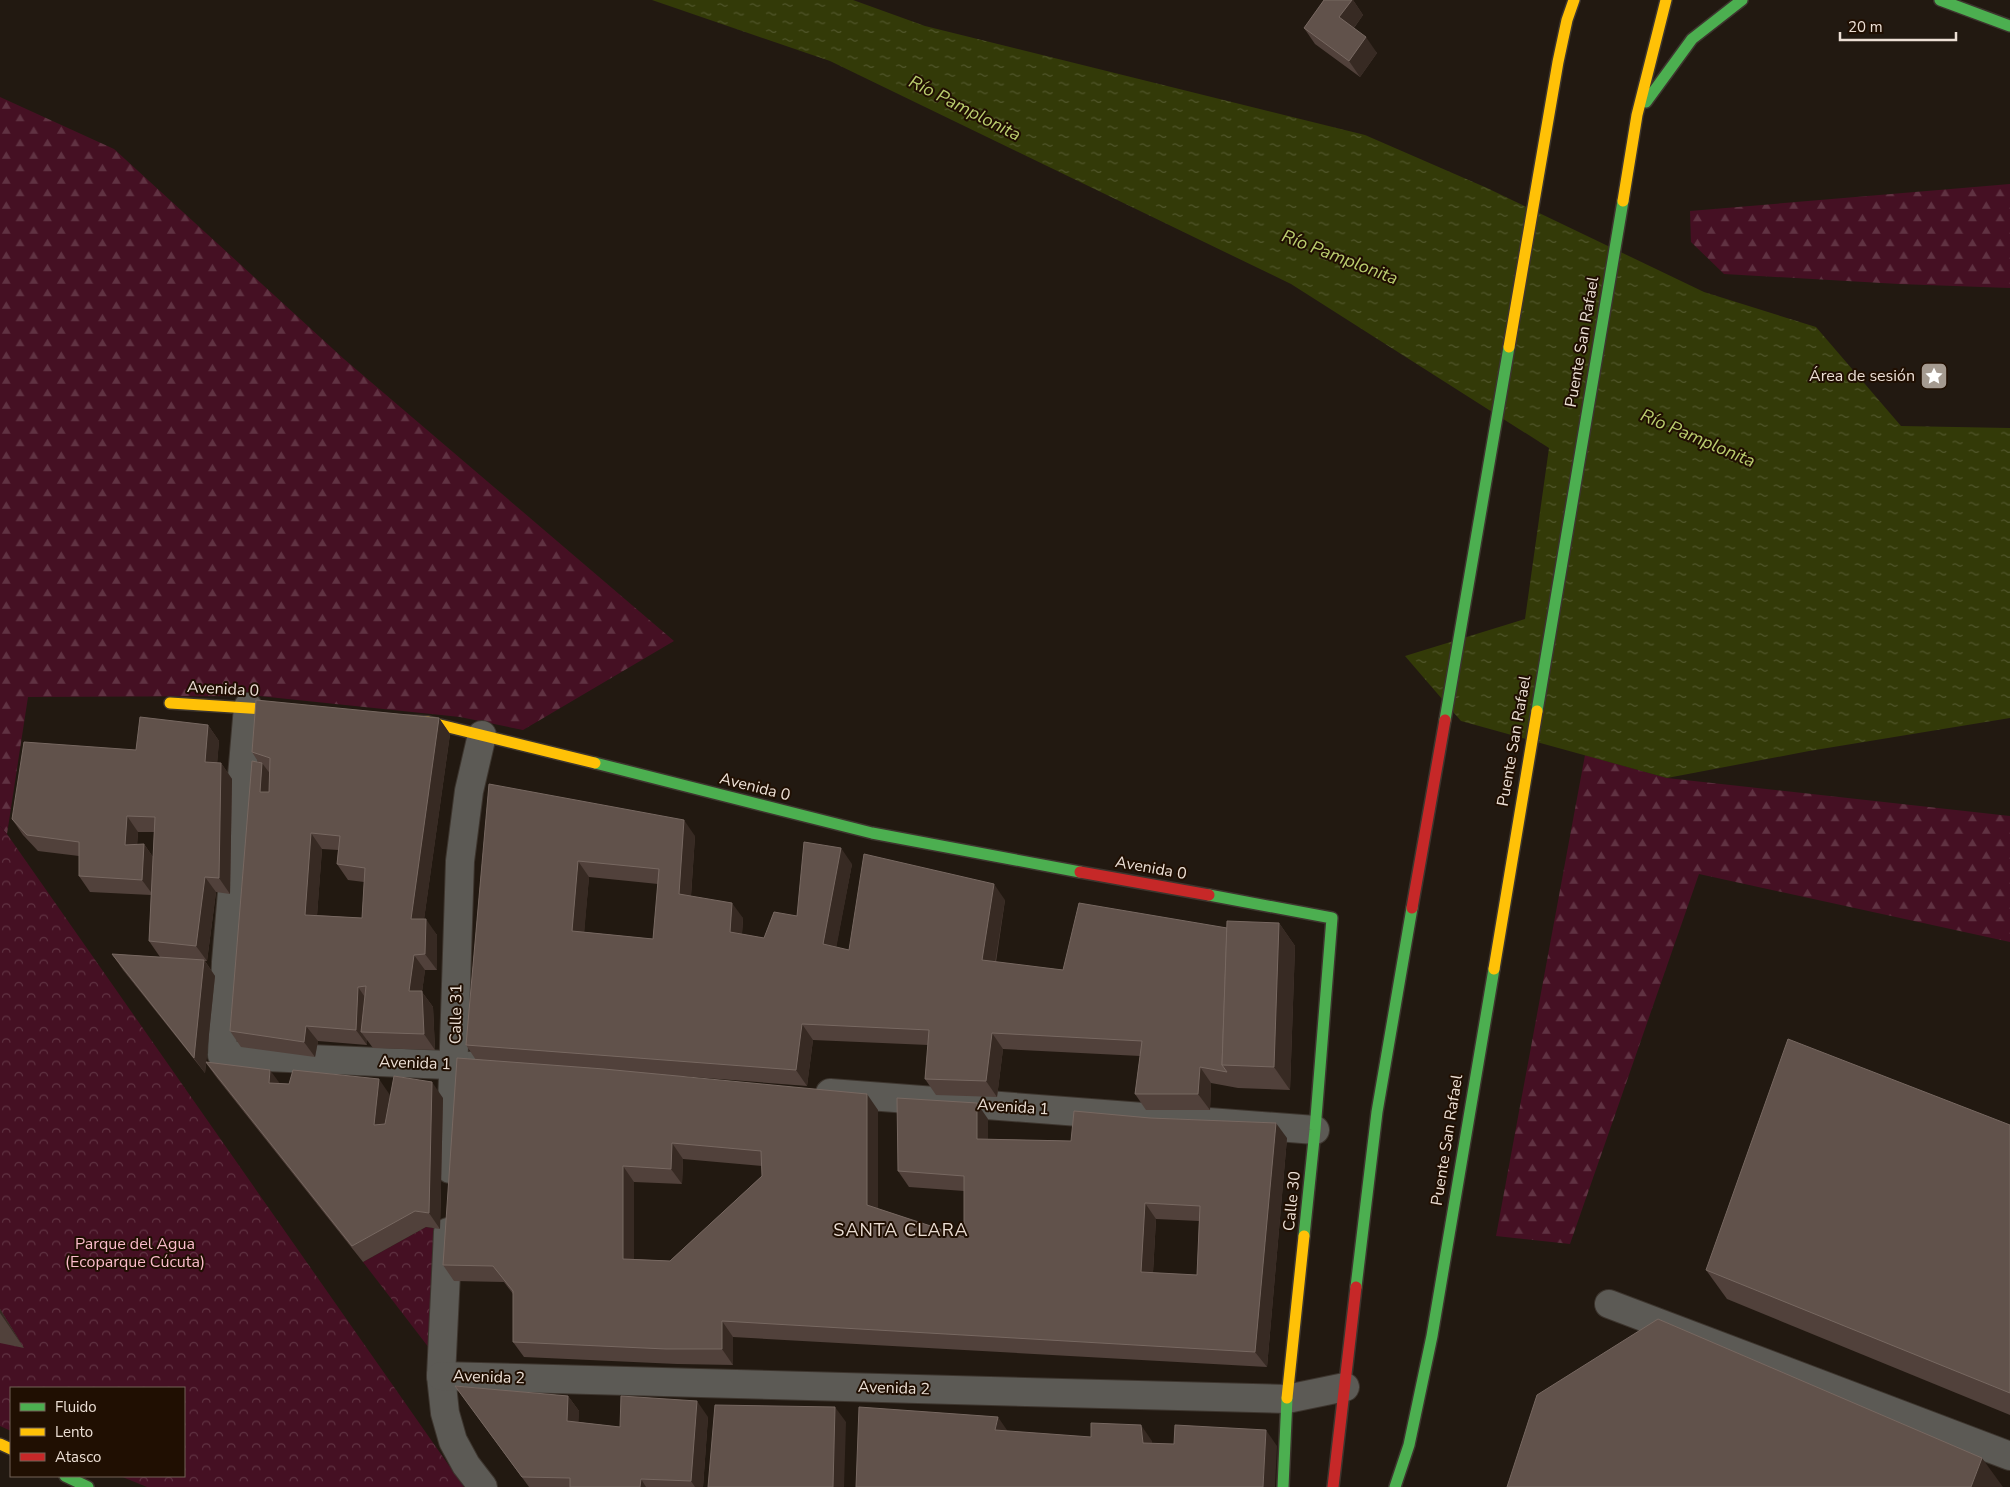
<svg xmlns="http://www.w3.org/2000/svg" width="2010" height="1487" viewBox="0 0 2010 1487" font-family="'Nunito Sans',sans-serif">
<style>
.forest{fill:url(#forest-firs)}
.park{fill:url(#park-crowns)}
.water{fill:url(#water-ripples)}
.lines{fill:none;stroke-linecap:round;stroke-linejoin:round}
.street-casing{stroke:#3d352e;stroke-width:30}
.fast-casing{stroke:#3d352e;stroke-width:14}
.slow-casing{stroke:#3d352e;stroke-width:14}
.jam-casing{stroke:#3d352e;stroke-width:14}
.street{stroke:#5c5a55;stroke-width:28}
.fast{stroke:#4caf50;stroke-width:11}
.slow{stroke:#ffc107;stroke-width:11}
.jam{stroke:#c62828;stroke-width:11}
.wall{fill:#51413b;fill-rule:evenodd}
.shaded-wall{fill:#372a23}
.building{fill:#61524b;stroke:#776861;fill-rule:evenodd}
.labels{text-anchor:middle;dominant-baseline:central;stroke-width:4;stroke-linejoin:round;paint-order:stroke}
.street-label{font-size:16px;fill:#ecdfd5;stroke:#200f02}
.poi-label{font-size:16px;fill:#ecdfd5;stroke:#200f02;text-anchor:end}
.park-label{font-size:16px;fill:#fabccb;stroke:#200f02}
.water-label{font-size:18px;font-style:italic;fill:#bacd6e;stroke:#200f02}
.neighbourhood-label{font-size:18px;letter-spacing:1px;fill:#ecdfd5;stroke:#200f02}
</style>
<defs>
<pattern id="forest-firs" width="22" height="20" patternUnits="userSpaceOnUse" patternTransform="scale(1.25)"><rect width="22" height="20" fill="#451023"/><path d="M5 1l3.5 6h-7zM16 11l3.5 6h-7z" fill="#603242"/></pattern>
<pattern id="park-crowns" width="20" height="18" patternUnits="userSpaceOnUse" patternTransform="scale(1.25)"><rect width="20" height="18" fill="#451023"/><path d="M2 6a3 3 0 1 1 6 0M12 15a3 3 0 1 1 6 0" fill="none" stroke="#603242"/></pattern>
<pattern id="water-ripples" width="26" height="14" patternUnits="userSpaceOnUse" patternTransform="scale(1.25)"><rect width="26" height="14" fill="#333a08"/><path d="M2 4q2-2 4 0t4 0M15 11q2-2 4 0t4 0" fill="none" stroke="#51562b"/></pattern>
</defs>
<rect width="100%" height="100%" fill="#221911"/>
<g class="forest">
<polygon points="0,97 114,149 344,359 674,641 523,730 460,717 259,696 28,697 7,834 0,826"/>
<polygon points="2010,184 2010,288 1899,284 1724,274 1691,242 1690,211"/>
<polygon points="1585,755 1667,778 2010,816 2010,942 1699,874 1570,1244 1496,1236"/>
</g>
<g class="park">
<polygon points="0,826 7,834 464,1487 147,1487 120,1476 184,1476 184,1388 11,1388 11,1431 0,1426"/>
<polygon points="426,1227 440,1229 436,1357 363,1262"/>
</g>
<polygon class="water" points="652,0 853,0 925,26 1365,135 1487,188 1704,292 1816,327 1901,426 2010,428 2010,718 1809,751 1667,778 1461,721 1405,656 1525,619 1549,448 1291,284 830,61"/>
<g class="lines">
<g class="street-casing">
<g id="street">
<polyline points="248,707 226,962 222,1055 493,1067"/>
<polyline points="830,1093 1315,1130"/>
<polyline points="450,1169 460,861 469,791 482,735"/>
<polyline points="448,1232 441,1376 445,1413 453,1441 466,1465 483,1487"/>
<polyline points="1609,1304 2010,1456"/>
<polyline points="441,1376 1287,1399 1345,1387"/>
</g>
</g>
<g class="fast-casing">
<g id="fast">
<polyline points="1940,0 2010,26"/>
<polyline points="1646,102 1692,39 1742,0"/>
<polyline points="1537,711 1623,201"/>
<polyline points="1445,720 1509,347"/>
<polyline points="595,763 872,833 1080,872"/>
<polyline points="1209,895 1332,918 1315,1130 1304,1236"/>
<polyline points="1356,1287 1377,1112 1412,908"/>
<polyline points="65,1476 88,1487"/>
<polyline points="1283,1487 1287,1398"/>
<polyline points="1395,1487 1409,1445 1432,1336 1494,969"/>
</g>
</g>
<g class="slow-casing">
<g id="slow">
<polyline points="1623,201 1637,115 1666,0"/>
<polyline points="1509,347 1558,62 1567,20 1574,0"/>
<polyline points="170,703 293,711"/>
<polyline points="408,721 428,722 595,763"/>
<polyline points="1494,969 1537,711"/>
<polyline points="1287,1398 1304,1236"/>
<polyline points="0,1444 11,1449"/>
</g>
</g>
<g class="jam-casing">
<g id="jam">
<polyline points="1080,872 1209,895"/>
<polyline points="1412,908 1445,720"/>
<polyline points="1333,1487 1356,1287"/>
</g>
</g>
<use href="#street" class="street"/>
<use href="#fast" class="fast"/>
<use href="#slow" class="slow"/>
<use href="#jam" class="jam"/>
</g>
<g class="wall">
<polygon points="1324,0 1353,0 1363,15 1354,28 1377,53 1360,77 1315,44 1304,28"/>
<path d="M439,718L450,734L424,919L437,935V970H425L422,992L433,1007L435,1050L373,1048L367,1040V1045L318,1041L315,1057L241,1047L230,1031L259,763L252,752ZM322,849L338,850L337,864L348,880L364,882L362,918L317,915Z"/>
<path d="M208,725L219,741L217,763H221L232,779L230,894L216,892L207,961H205L215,976L206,1062L279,1083L390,1095L388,1107L443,1098L440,1229L426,1227L363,1262L217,1078L206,1063L205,1073L123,970L112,954L160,957L149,941L151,895L90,892L79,876V856L38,851L23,835L12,819L136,750ZM138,832H154L153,857L144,844L137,845Z"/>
<path d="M489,784L695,836L691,896L743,918L742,934L764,938L797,916L852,864L836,947L849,950L1005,900L996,962L1063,970L1227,928L1279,923L1295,946L1290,1090L1238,1088L1211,1083L1210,1110H1146L1135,1094L1140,1056L1003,1049L997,1097L936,1095L925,1079L928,1045L813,1040L807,1086L680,1076L878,1110V1209L964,1237V1191L909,1187L898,1171L988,1119V1139L1071,1141L1287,1138L1267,1367L733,1337V1365L677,1364L524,1357L513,1342V1294L504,1282L454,1281L443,1265L476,1060L466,1045ZM589,877L658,884L653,939L584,932ZM683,1159L762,1166V1176L670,1261L634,1259V1182L682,1184ZM1156,1219L1199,1221L1197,1275L1153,1273Z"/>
<polygon points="2010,1125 2010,1415 1727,1299 1706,1270"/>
<polygon points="0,1309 24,1348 0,1343"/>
<polygon points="455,1386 568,1396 579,1411 578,1422 620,1427 708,1417 703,1487 529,1487"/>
</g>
<g class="shaded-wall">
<polygon points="1352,0 1353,0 1363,15 1350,33 1339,17"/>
<polygon points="1366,37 1377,53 1360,77 1349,61"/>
<polygon points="439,718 450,734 422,934 411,919"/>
<polygon points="208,725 219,741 216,778 205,762"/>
<polygon points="221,763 232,779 230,894 219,878"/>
<polygon points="262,763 274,779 271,808 260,792"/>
<polygon points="127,816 138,832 136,861 125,845"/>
<polygon points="684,820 695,836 690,910 679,894"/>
<polygon points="311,833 322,849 316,930 305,915"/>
<polygon points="144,844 155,860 153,895 142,880"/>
<polygon points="841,848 852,864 834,960 823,944"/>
<polygon points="578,861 589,877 583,947 572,931"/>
<polygon points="205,877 216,892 207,961 196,946"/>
<polygon points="994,884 1005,900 993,976 982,960"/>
<polygon points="732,903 743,918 741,947 730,932"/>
<polygon points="426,919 437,935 437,970 425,954"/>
<polygon points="1279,923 1295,946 1290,1090 1274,1067"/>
<polygon points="414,955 425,970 422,992 433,1007 435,1050 424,1034 409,991"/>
<polygon points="204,960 215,976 205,1073 194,1058"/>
<polygon points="358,987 369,1003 361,1032 367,1040 367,1045 356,1030"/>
<polygon points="802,1024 813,1040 807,1086 796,1070"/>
<polygon points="306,1026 318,1041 315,1057 304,1042"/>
<polygon points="992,1033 1003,1049 997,1097 986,1081"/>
<polygon points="1200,1067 1211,1083 1210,1110 1198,1094"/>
<polygon points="270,1070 281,1085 269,1083"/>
<polygon points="379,1079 390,1095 385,1140 374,1125"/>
<polygon points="432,1082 443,1098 440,1229 429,1213"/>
<polygon points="867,1094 878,1110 878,1221 867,1205"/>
<polygon points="977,1103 988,1119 988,1155 977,1139"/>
<polygon points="1276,1123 1287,1138 1267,1367 1255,1352"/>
<polygon points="672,1143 683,1159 682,1184 671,1169"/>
<polygon points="623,1166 634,1182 634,1274 623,1259"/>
<polygon points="1145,1203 1156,1219 1152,1288 1141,1272"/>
<polygon points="0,1309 24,1348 0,1313"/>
<polygon points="722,1321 733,1337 733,1365 722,1349"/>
<polygon points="568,1396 579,1411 578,1437 567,1421"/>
<polygon points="697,1401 708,1417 703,1487 695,1487 691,1481"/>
<polygon points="835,1407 846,1422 844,1487 833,1487"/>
<polygon points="998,1417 1009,1433 995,1430"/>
<polygon points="1141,1425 1152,1441 1154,1458 1143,1443"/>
<polygon points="1266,1430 1277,1446 1275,1487 1263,1487"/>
<polygon points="1982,1458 2003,1487 1971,1487"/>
<polygon points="641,1479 646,1487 640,1487"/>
</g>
<g class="building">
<polygon points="1324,0 1352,0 1339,17 1366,37 1349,61 1304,28"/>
<path d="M256,700L439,718L411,919H426L425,954L414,955L409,991H422L424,1034L361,1032L366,986L358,987L356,1030L306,1026L304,1042L230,1031L252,761L262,763L260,792H269L270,758L252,752ZM311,833L340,836L337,864L365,868L362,918L305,915Z"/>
<polygon points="140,717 208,725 205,762 221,763 219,878 205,877 196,946 149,941 155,817 127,816 125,845 144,844 142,880 79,876 79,842 27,835 12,819 24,742 136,750"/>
<path d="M489,784L684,820L679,894L732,903L730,932L764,938L774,912L797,916L804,842L841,848L823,944L849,950L864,854L994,884L982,960L1063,970L1079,903L1227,928L1222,1065L1227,1072L1200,1067L1198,1094H1135L1142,1041L992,1033L986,1081L925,1079L929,1030L802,1024L796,1070L466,1045ZM578,861L659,869L653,939L572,931Z"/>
<polygon points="1227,921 1279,923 1274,1067 1222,1065"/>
<polygon points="112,954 204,960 194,1058"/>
<polygon points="1788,1039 2010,1125 2010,1393 1706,1270"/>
<path d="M457,1058L604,1069L867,1094V1205L964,1237V1176L898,1171L897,1098L977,1103V1139L1071,1141L1074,1111L1150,1118L1276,1123L1255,1352L722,1321V1349H666L513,1342V1291L493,1266L443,1265ZM672,1143L761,1151L762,1176L670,1261L623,1259V1166L671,1169ZM1145,1203L1200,1206L1197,1275L1141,1272Z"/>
<polygon points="206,1062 270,1070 269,1083 289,1084 293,1070 379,1079 374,1125 385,1124 394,1076 432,1082 429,1213 415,1211 352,1246"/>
<polygon points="1658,1319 1982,1458 1971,1487 1507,1487 1537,1395"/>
<polygon points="455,1386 568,1396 567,1421 620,1427 621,1396 697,1401 691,1481 641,1479 640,1487 570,1487 570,1478 522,1477"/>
<polygon points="715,1405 835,1407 833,1487 708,1487"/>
<polygon points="859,1407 998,1417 995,1430 1091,1437 1091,1423 1141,1425 1143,1443 1174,1444 1175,1425 1266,1430 1263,1487 856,1487"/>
</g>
<defs>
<g id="sight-square" transform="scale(1.4375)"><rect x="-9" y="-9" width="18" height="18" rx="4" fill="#a59a90" stroke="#200f02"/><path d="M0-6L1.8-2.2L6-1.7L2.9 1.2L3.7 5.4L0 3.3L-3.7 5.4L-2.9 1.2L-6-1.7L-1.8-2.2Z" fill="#fff"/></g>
</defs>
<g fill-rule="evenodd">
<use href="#sight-square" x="1934" y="376"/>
</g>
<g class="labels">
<g class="street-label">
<text transform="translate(1582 342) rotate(-80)">Puente San Rafael</text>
<text transform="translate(223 689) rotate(3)">Avenida 0</text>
<text transform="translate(1514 741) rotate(-80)">Puente San Rafael</text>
<text transform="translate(755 787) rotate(14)">Avenida 0</text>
<text transform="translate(1151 868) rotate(10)">Avenida 0</text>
<text transform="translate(456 1014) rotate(-89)">Calle 31</text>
<text transform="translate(415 1063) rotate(2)">Avenida 1</text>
<text transform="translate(1013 1107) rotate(4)">Avenida 1</text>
<text transform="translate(1447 1140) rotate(-81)">Puente San Rafael</text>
<text transform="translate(1292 1201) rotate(-84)">Calle 30</text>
<text transform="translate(489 1377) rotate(2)">Avenida 2</text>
<text transform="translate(894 1388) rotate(2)">Avenida 2</text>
</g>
<g class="poi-label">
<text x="1915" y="376">Área de sesión</text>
</g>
<g class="park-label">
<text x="135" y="1244">Parque del Agua<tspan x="135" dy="18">(Ecoparque Cúcuta)</tspan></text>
</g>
<g class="water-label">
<text transform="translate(965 108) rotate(27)">Río Pamplonita</text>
<text transform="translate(1340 257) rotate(21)">Río Pamplonita</text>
<text transform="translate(1698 438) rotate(23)">Río Pamplonita</text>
</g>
<g class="neighbourhood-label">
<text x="901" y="1230">SANTA CLARA</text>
</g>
</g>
<rect x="10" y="1387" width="175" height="90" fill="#200f02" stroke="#726256"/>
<rect x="20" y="1403" width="25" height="8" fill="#4caf50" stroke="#726256"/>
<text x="55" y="1412" font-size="15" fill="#ecdfd5">Fluido</text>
<rect x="20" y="1428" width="25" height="8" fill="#ffc107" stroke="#726256"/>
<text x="55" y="1437" font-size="15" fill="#ecdfd5">Lento</text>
<rect x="20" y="1453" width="25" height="8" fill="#c62828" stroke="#726256"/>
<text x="55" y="1462" font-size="15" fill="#ecdfd5">Atasco</text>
<path d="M1840 32v8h116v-8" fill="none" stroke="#ecdfd5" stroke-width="2.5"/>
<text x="1848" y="32" font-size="15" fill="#ecdfd5" stroke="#200f02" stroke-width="4" paint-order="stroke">20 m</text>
</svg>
